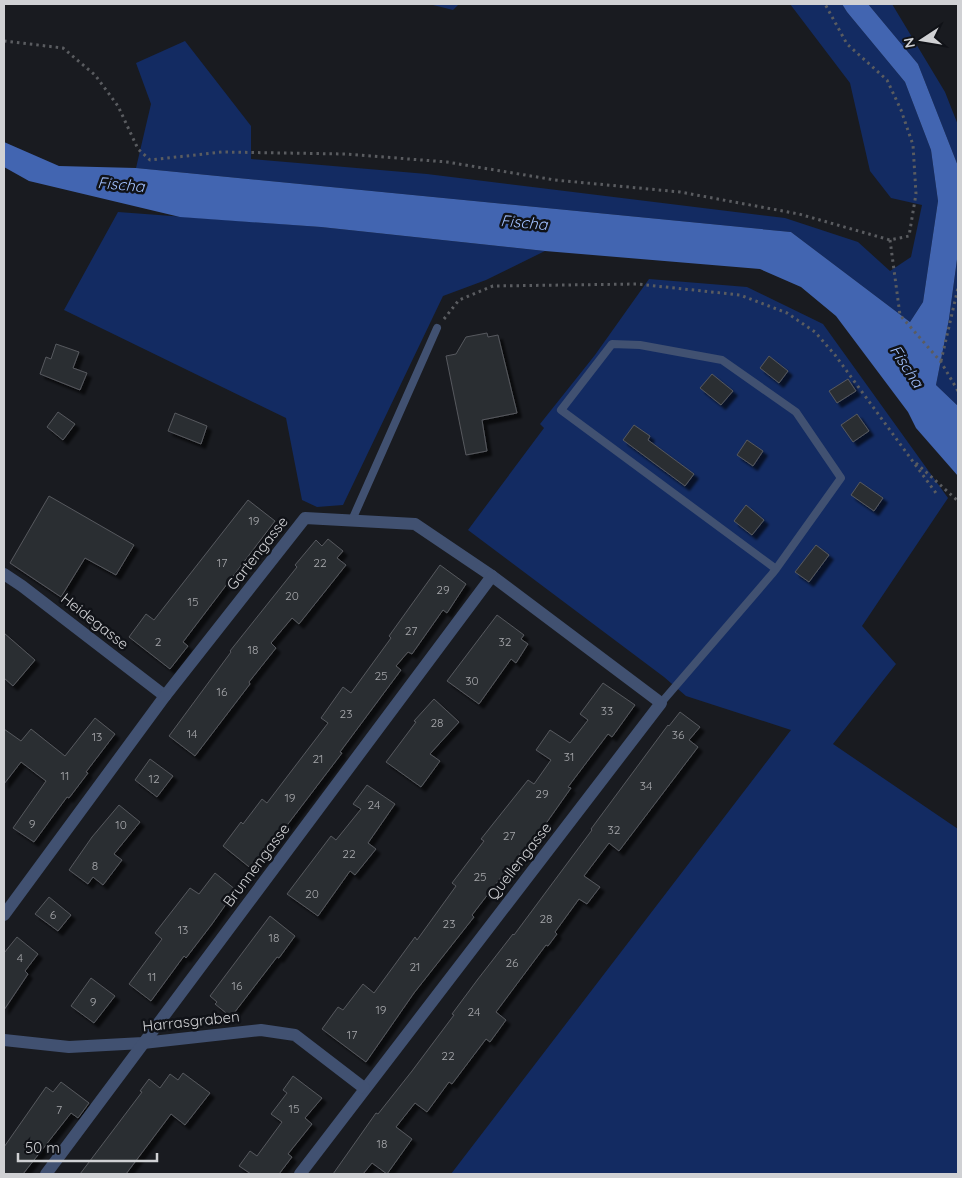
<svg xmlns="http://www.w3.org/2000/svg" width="962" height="1178" viewBox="0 0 962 1178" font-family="Quicksand,sans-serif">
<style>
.green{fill:#132b62}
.water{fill:#4265b1}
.building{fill:#2c2e33;stroke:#56595e;filter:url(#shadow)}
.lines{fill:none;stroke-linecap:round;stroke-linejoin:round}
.path{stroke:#5a5c60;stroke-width:3;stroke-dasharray:2.5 4;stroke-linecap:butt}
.service{stroke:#415171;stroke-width:8}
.minor{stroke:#415171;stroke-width:12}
.labels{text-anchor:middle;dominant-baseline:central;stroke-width:5;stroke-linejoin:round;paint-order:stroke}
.number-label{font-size:12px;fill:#a7a8ac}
.street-label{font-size:15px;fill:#d0d1d4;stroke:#101217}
.water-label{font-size:16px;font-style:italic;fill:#a0bffc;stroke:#101217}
</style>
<defs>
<filter id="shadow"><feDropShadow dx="4.5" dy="4.5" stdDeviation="1" flood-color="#0009"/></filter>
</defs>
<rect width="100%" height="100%" fill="#191b20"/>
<g class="green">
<polygon points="429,4 459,4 453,10"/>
<polygon points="790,4 842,4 847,12 905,82 931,150 938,201 923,302 910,322 791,232 136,168 151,104 136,63 185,41 251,126 251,159 427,174 785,218 858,242 890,271 911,257 922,205 891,198 870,171 850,83"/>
<polygon points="868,4 892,4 945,92 958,125 958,166 918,64"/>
<polygon points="118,212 321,227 545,251 486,280 443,296 343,505 317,507 302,500 286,418 64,310"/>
<polygon points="958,252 958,406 936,385 949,319"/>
<polygon points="649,279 747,287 823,324 948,498 862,626 896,664 833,744 958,829 958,1174 451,1174 791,730 686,696 664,677 468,530 544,428 540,424 595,355"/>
</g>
<polygon class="water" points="842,4 868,4 918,64 958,166 958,252 949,319 936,385 958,406 958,476 916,428 908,412 836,316 801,287 760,269 545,251 321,227 180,217 29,181 4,167 4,142 59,166 136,168 791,232 910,322 923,302 938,201 931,150 905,82 847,12"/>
<g class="building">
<polygon points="487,333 488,337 498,335 517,413 482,420 487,451 466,455 446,356 456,354 466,337"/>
<polygon points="56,344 79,352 73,368 87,373 80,390 40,374 46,357 51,359"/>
<polygon points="769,356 788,371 779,383 760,368"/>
<polygon points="712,374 733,391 721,405 700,388"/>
<polygon points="848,379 856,391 837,403 829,391"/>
<polygon points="58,412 75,424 63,440 47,427"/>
<polygon points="175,413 207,426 201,444 168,431"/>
<polygon points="857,414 869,431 853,442 841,425"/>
<polygon points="634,425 650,436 648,440 694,474 685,486 623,440"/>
<polygon points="747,440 763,451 753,466 737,455"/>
<polygon points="860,482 883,498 874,511 851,495"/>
<polygon points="49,496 134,545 116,575 85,558 61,597 10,563"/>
<polygon points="248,500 275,521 183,642 188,646 170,669 129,637 146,614 154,620"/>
<polygon points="746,505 764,520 752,535 734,521"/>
<polygon points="328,539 343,551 337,558 346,565 299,624 292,618 271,643 276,648 249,682 250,684 195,756 169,736 231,652 230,651 297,567 295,565 316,540 322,546"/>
<polygon points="816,545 829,555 809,582 795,572"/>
<polygon points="440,565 466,584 447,613 443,610 412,654 408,652 396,666 401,670 340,752 342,753 253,870 223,846 241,822 243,824 262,799 267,803 328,723 321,718 343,687 351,693 391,638 389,636"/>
<polygon points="497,615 524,635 521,639 528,644 516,663 511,659 479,704 447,681"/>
<polygon points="4,633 35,660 13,686 4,678"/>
<polygon points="603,683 635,705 612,737 608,734 568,787 571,788 547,822 509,867 472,915 474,917 414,993 366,1062 322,1029 338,1007 343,1010 363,984 374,993 415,937 417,940 456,886 452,883 484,841 481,839 528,780 534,784 551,760 536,750 550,730 570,743 588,720 580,714"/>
<polygon points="434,699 459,722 430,754 440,761 421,787 386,762 416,722 414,721"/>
<polygon points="680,712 700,727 689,740 698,747 619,851 609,843 584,876 600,887 587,904 579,899 555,932 557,934 548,946 546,945 496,1012 506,1020 490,1042 486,1039 452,1084 449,1082 427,1112 415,1103 396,1127 412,1139 387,1174 372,1163 363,1174 333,1174 376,1113 378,1114 412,1071 454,1015 452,1014 478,979 513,934 514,935 592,830 591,829 668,725 669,726"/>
<polygon points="95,718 115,734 86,772 88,773 69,798 67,797 34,842 13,828 46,781 21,762 4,784 4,729 21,741 31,729 65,756"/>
<polygon points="150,759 173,776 157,797 135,780"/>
<polygon points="367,785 395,804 368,843 376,849 355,875 350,871 318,916 287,894 331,836 336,840 361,809 353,804"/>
<polygon points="119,805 140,822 114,854 122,860 103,885 93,877 88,884 69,870 92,837"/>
<polygon points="215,873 236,890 212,924 186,958 184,956 151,1001 129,984 162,939 155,933 190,888 199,894"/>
<polygon points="49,897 71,915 58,931 35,914"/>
<polygon points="270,916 295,936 279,958 277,957 231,1017 215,1004 217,1002 210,996"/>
<polygon points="17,937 38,954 25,971 28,974 4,1010 4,953"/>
<polygon points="91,978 115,996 94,1023 71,1006"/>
<polygon points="183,1073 210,1093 185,1125 171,1114 126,1174 80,1174 142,1092 140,1091 149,1079 160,1088 170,1074 178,1080"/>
<polygon points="293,1076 322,1098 305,1118 312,1124 288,1154 292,1157 279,1174 251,1174 239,1166 250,1151 257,1156 282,1122 271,1114 287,1093 283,1090"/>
<polygon points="61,1082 89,1103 78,1118 71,1113 23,1174 4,1174 4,1147 46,1087 53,1092"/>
</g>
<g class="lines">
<g class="path">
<polyline points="4,41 63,48 95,75 118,106 138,149 150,160 222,152 345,154 447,162 555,180 680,192 799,214 890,240 909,236 916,194 913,145 901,110 887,80 847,44 825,4"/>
<polyline points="890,240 900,315 941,362 958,391"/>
<polyline points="444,319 459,300 493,286 637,284 740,295 787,313 815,332 835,355 936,493"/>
<polyline points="941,361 958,288"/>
<polyline points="916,463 958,501"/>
</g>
<g class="service">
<polyline points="352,520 437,328"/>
<polyline points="661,703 772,574 776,569 841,478 796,412 722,360 640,345 612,344 561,410 776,569"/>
</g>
<g class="minor">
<polyline points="4,574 22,586 165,696"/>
<polyline points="4,915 165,696 305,518 415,524 492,576 661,703 300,1174"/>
<polyline points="4,1040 69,1047 143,1043 261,1030 295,1035 364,1088"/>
<polyline points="46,1174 492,576"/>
</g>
</g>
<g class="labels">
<g class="number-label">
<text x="254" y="520">19</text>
<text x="222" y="562">17</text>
<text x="320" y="562">22</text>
<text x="443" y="589">29</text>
<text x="292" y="595">20</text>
<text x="193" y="601">15</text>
<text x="411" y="630">27</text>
<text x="158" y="641">2</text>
<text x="505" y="641">32</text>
<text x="253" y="649">18</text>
<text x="381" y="675">25</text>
<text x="472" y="680">30</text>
<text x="222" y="691">16</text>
<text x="607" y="710">33</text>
<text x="346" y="713">23</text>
<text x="437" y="722">28</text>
<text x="192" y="733">14</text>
<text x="678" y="734">36</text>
<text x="97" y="736">13</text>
<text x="569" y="756">31</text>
<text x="318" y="758">21</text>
<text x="65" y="775">11</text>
<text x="154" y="778">12</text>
<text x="646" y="785">34</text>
<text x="542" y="793">29</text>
<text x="290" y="797">19</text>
<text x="374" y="804">24</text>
<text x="32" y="823">9</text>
<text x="121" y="824">10</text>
<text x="614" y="829">32</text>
<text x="509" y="835">27</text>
<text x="349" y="853">22</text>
<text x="95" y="865">8</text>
<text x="480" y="876">25</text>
<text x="312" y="893">20</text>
<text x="53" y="914">6</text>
<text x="546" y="918">28</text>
<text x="449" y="923">23</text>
<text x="183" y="929">13</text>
<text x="274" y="937">18</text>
<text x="20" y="957">4</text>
<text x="512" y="962">26</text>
<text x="415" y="966">21</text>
<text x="152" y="976">11</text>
<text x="237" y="985">16</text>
<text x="93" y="1001">9</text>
<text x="381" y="1009">19</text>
<text x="474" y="1011">24</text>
<text x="352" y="1034">17</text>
<text x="448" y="1055">22</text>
<text x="294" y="1108">15</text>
<text x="59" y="1109">7</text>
<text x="382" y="1143">18</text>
</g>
<g class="street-label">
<text transform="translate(257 553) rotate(-52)">Gartengasse</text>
<text transform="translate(95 621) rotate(38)">Heidegasse</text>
<text transform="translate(519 861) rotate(-52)">Quellengasse</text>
<text transform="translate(256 865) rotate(-53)">Brunnengasse</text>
<text transform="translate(191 1021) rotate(-6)">Harrasgraben</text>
</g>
<g class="water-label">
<text transform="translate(121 184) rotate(5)">Fischa</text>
<text transform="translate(524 222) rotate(5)">Fischa</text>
<text transform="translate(907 366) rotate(57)">Fischa</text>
</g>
</g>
<rect width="962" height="1178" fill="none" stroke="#d0d1d4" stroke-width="10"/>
<g transform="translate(922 40) rotate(258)" stroke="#101217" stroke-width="4" paint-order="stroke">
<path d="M0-4L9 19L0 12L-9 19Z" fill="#d0d1d4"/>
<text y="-8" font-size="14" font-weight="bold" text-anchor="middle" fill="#d0d1d4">N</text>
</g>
<path d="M18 1153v8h139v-8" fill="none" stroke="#d0d1d4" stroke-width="2.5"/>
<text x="25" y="1153" font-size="15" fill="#d0d1d4" stroke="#101217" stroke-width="4" paint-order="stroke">50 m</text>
</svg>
